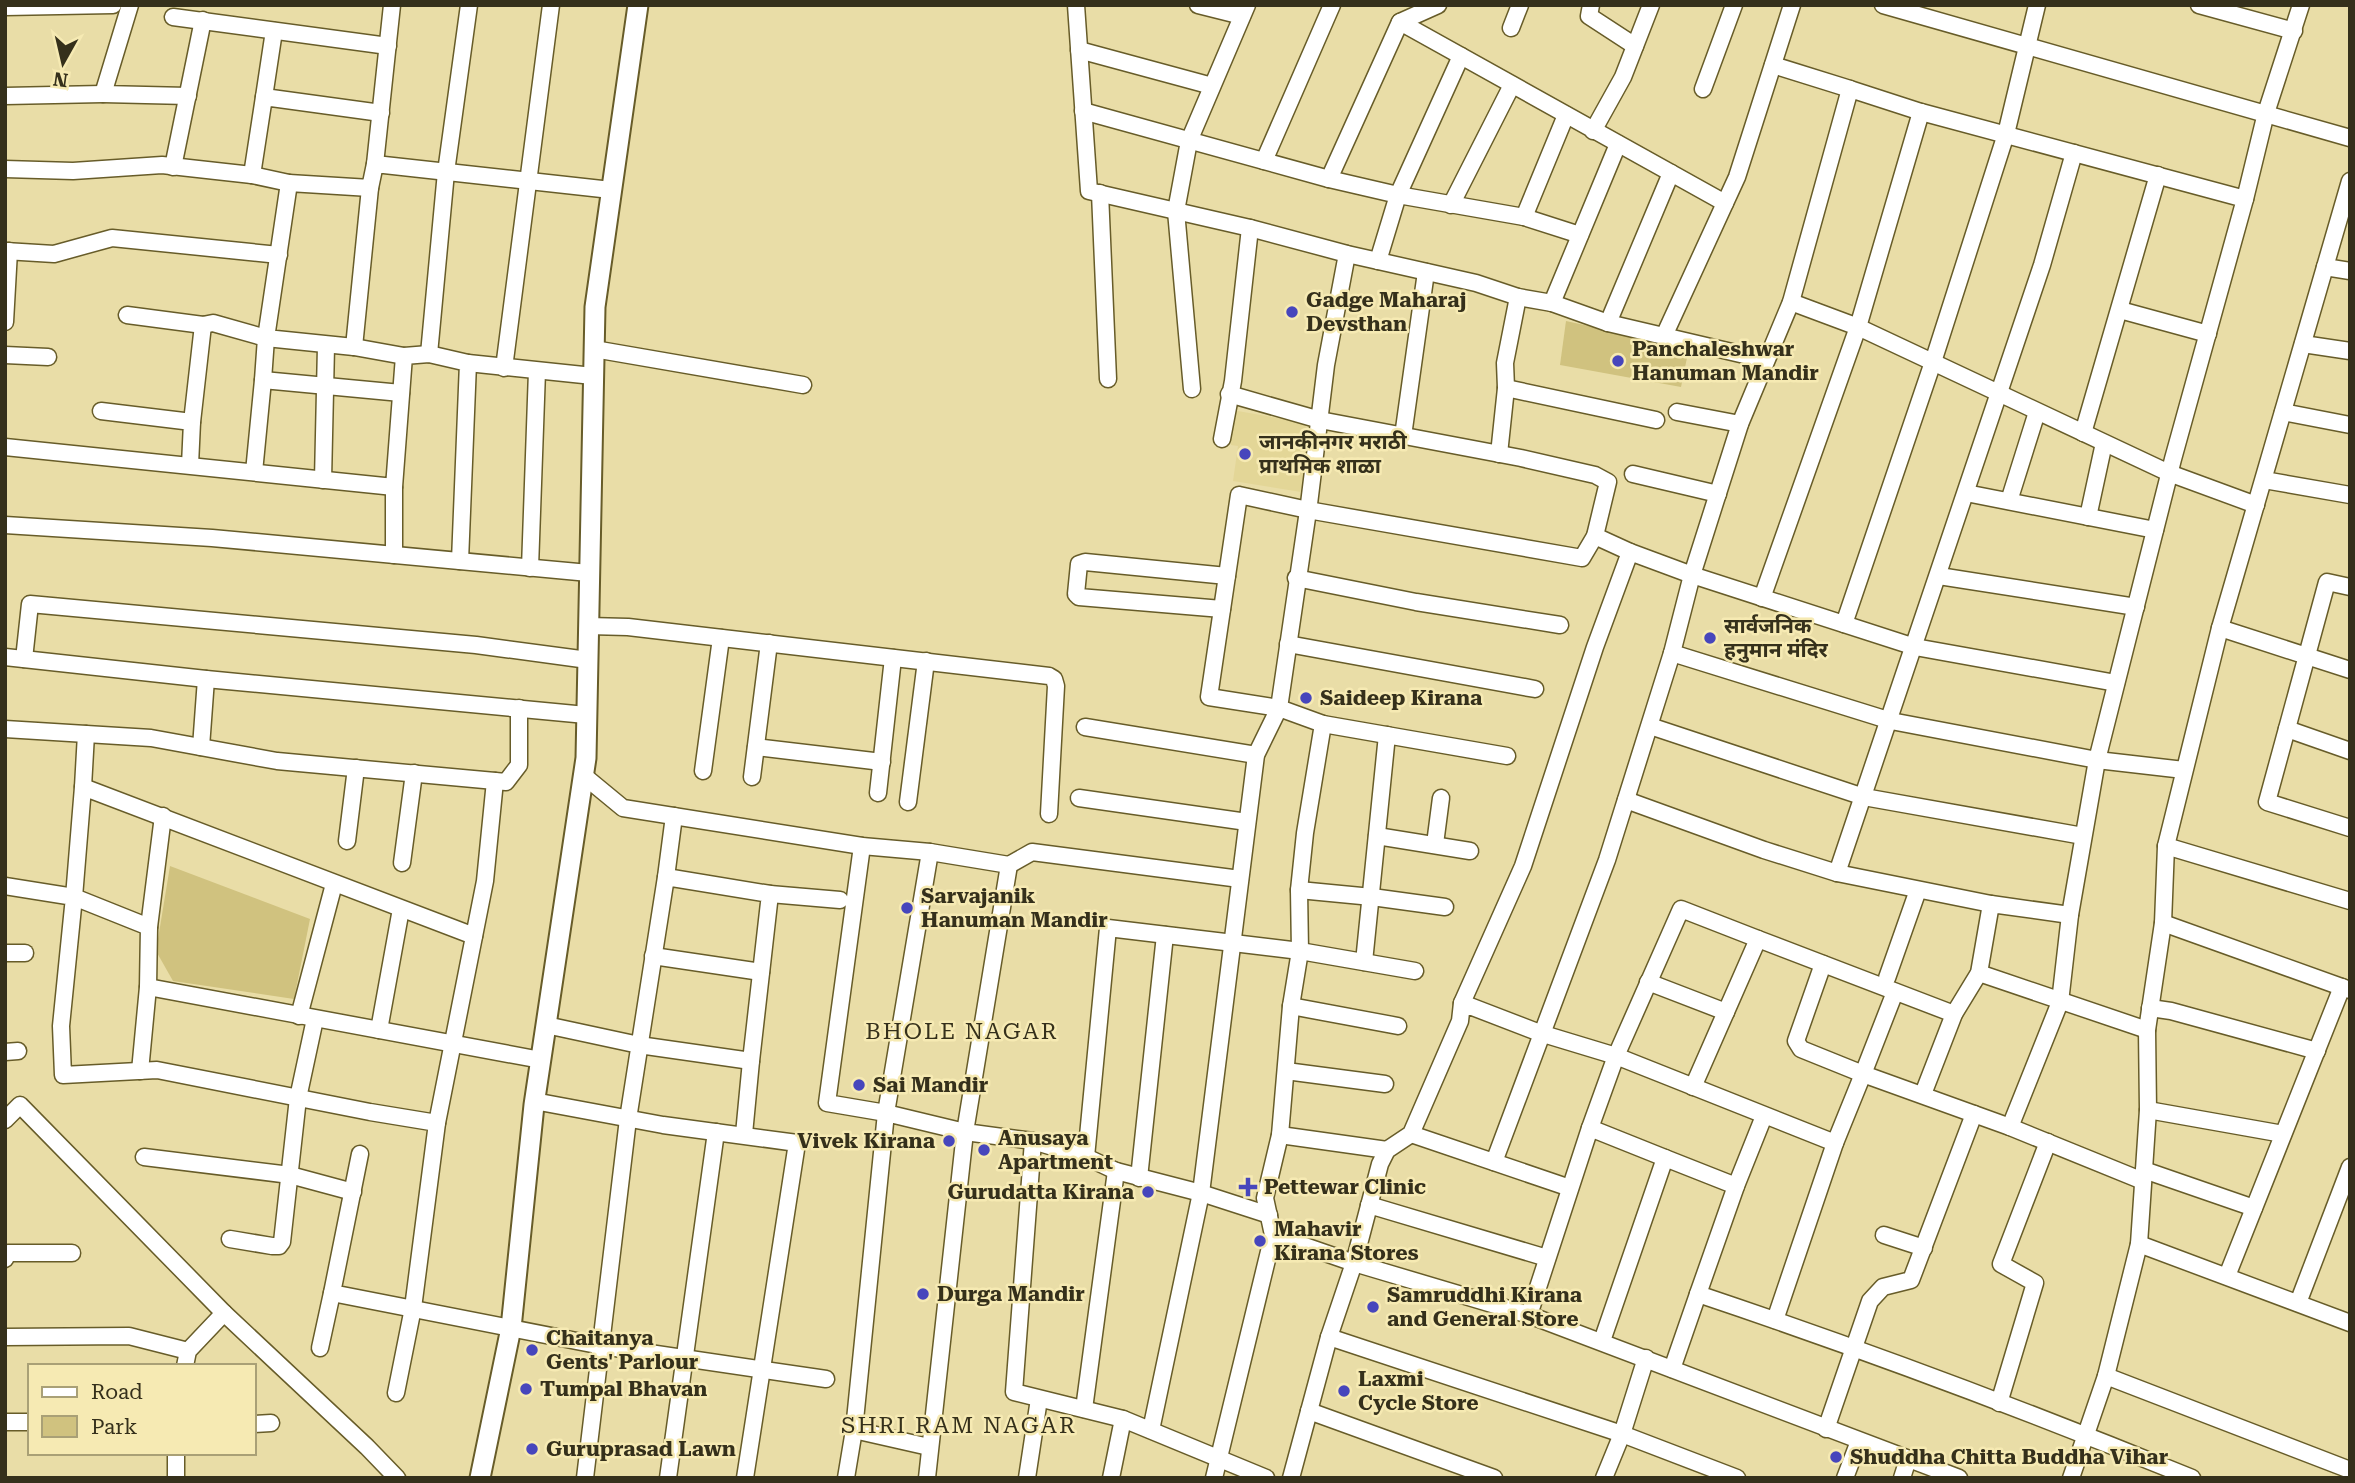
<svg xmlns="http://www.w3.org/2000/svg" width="2355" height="1483" viewBox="0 0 2355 1483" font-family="'Roboto Serif','Noto Sans Devanagari',serif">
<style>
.built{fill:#e3d697}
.green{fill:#d0c27f}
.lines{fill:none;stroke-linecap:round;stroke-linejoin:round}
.minor-casing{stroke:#675c29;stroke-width:19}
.tertiary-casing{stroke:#675c29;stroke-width:23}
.minor{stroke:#fff;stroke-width:16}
.tertiary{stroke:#fff;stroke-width:19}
.poi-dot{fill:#4746bc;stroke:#f6eab3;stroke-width:2.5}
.labels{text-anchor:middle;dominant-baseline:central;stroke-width:5;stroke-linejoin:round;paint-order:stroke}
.poi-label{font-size:21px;font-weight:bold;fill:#35301b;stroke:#f6eab3;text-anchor:start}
.neighbourhood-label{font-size:23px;letter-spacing:2px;fill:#35301b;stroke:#f6eab3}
</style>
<rect width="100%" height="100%" fill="#e9dda7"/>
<polygon class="built" points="1232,410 1300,422 1309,429 1301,492 1233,481 1238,446 1231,445"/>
<g class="green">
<polygon points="1566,321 1689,348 1681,387 1560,365"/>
<polygon points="170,866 310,919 294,999 173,981 156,951"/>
</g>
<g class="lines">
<g class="minor-casing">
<g id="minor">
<polyline points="130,5 103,94 188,96"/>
<polyline points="1076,5 1089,191 1250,228 1347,254 1476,283 1518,297 1552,303 1608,323 1766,360"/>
<polyline points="1198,5 1242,16"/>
<polyline points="1591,5 1589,16 1635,46"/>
<polyline points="1883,5 2350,138"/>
<polyline points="2199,5 2294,31"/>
<polyline points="5,7 113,5"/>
<polyline points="173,17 388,46"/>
<polyline points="1400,22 1438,5"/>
<polyline points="1511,28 1520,5"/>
<polyline points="1079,50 1212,86"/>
<polyline points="1773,65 1850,89"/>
<polyline points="1703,89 1734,5"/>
<polyline points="5,96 103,94"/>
<polyline points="264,97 274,31"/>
<polyline points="1083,111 1329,179 1400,22 1725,203"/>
<polyline points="1593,131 1623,77 1651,5"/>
<polyline points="1264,161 1332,5"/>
<polyline points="375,164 392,5"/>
<polyline points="173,167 203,20"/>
<polyline points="5,169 73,171 162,165 252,175 289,183"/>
<polyline points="252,175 264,97 381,113"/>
<polyline points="1329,179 1398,195 1524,217 1580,235"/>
<polyline points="1100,193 1108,379"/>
<polyline points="2245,199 2266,113 2301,5"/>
<polyline points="1451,205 1512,85"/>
<polyline points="1524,217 1566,115"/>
<polyline points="5,251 54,254 112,238 279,255"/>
<polyline points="1378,261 1398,195 1461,56"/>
<polyline points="2325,267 2350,271"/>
<polyline points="1791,302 1858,327 2169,473 2256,505"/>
<polyline points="1552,303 1618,144"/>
<polyline points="2120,310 2208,334"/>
<polyline points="127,315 203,325 213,323 266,338 263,380"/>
<polyline points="5,322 9,251"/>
<polyline points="1608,323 1671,173"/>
<polyline points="1664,336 1737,177 1792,5"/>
<polyline points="2303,344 2350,351"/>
<polyline points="354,347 370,188"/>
<polyline points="594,349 803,385"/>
<polyline points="429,354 446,172 469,5"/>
<polyline points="5,355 48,357"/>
<polyline points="404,356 354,347 266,338 289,183 370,188 375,164 611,190"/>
<polyline points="468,363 593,376"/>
<polyline points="504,368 551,5"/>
<polyline points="1506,388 1656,420"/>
<polyline points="1192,389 1176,211 1189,141 1247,5"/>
<polyline points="101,411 192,422 190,465"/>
<polyline points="1677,412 1740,424"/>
<polyline points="2283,412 2350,425"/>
<polyline points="192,422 203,325"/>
<polyline points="2083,433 2158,175"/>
<polyline points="1403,436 1426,272"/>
<polyline points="1222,439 1233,381 1250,228"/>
<polyline points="5,447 394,487 404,356 429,354 468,363 460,561"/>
<polyline points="1499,454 1506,388 1505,363 1518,297"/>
<polyline points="254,472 263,380 401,393"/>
<polyline points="1633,474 1718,494"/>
<polyline points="323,480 326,346"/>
<polyline points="2264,480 2350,495"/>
<polyline points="394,487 394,555"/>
<polyline points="1966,493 2155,530"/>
<polyline points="2009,501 2037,412"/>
<polyline points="2088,517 2104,443"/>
<polyline points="5,525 212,538 589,573"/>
<polyline points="1595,536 1630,552"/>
<polyline points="530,568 537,371"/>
<polyline points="1939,576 2136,607"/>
<polyline points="1296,578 1416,602 1560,625"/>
<polyline points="2350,587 2327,582 2267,802 2350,828"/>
<polyline points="1762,598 1858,327 1921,112"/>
<polyline points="1222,609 1079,597 1076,594 1079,564 1085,562 1227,576"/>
<polyline points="1844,624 1933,362 2006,134 2037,5"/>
<polyline points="588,626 628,627 1049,676 1054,679 1056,686 1049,814"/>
<polyline points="2220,628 2350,670"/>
<polyline points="1288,644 1535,689"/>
<polyline points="1672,653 1891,721 2097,760 2184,770"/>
<polyline points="5,657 206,679 586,715"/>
<polyline points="24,659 30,604 476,645 588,660"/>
<polyline points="1323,724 1507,756"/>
<polyline points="1650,726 1864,797 2083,836"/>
<polyline points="1085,727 1256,755"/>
<polyline points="5,729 151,738 277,761 506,782 519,765 519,708"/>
<polyline points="2287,729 2350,751"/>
<polyline points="201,747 206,679"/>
<polyline points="756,747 882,762"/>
<polyline points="703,771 721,638"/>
<polyline points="583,775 623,808 862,846 930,852 1009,865 1032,852 1240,879"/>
<polyline points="752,777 769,643"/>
<polyline points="83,787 86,734"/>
<polyline points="878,793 893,658"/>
<polyline points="1079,798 1247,822"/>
<polyline points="1626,800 1764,850 1837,873 1991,904"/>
<polyline points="908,802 926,661"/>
<polyline points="1377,836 1470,851"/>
<polyline points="347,841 356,768"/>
<polyline points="1435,844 1441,798"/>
<polyline points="862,846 827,1103 886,1113 930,852"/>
<polyline points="2166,846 2350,901"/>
<polyline points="402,863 414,773"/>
<polyline points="1009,865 965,1132 1033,1141 1086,1157 1108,928 1300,951 1415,971"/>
<polyline points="1837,873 2042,265 2074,153"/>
<polyline points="666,877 674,816"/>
<polyline points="5,886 74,897 61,1026 63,1075 157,1070 370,1112 437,1123 413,1308 396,1393"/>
<polyline points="1299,890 1372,897 1445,907"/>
<polyline points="770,894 840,900"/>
<polyline points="2163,923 2350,990"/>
<polyline points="149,927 163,816"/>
<polyline points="474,936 83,787 74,897 149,927 148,987 541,1060"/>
<polyline points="5,953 25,953"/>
<polyline points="653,956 761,972"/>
<polyline points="1364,962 1387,735"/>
<polyline points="1823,964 1796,1041 1801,1049 1863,1074 1895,992"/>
<polyline points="1979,973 2147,1030"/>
<polyline points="1887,978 1918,890"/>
<polyline points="1648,982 1726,1012"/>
<polyline points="1462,1003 1523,866 1595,647 1630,552 1692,575 1915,647 2116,683"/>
<polyline points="1291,1006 1398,1026"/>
<polyline points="2150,1008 2171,1011 2317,1051"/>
<polyline points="299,1016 334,884"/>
<polyline points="546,1025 639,1045 751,1061 770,894 666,877 628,1119 585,1478"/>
<polyline points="379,1030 401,909"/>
<polyline points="5,1052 18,1051"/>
<polyline points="140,1071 148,987"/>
<polyline points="1286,1071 1385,1084"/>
<polyline points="1693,1087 1758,939 1954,1014"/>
<polyline points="1923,1094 1954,1014 1979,973 1991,904 2070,915"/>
<polyline points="534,1101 663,1125 797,1143 745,1478"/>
<polyline points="2148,1110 2283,1134"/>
<path d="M1764,1116L1736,1186L1698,1294C1865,1350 2030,1412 2192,1478"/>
<polyline points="5,1120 20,1105 224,1313 367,1447 397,1478"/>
<polyline points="437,1123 485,881 495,781"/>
<polyline points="744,1134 751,1061"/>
<polyline points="1411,1134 1570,1188"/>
<polyline points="1280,1135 1387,1150"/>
<polyline points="1033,1141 1014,1392 1123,1419"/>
<polyline points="360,1154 332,1293 602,1346 826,1379"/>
<polyline points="144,1157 290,1175 353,1192"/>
<polyline points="1086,1157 1116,1171 1201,1193 1269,1215"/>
<polyline points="1665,1158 1736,1186"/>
<polyline points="1494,1162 1607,860 1672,653 1692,575 1740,424 1791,302 1850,89 1921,112 2245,199 2173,459 2097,760 2070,915 2060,1002 2010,1127"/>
<polyline points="2144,1170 2254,1208"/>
<polyline points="1139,1178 1165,935"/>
<polyline points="1369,1205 1547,1258"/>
<polyline points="1273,1235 1265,1198 1280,1135 1291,1006 1300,951 1299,890 1305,833 1323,724 1279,708 1309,504 1326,365 1347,254"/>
<polyline points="1884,1235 1924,1248"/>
<polyline points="230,1239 272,1246 279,1246 282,1242 298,1098 315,1019"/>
<polyline points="2139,1244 2350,1323"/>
<polyline points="5,1259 8,1253 72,1253"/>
<polyline points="2227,1276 2342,987"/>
<polyline points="2298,1303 2350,1167"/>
<polyline points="1529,1315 1590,1128"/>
<polyline points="1775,1320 1835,1143"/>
<polyline points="5,1337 129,1336 188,1351"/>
<polyline points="1329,1337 1622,1434 1737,1478"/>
<polyline points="1602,1341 1665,1158 1590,1128 1616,1056 1681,909 1758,939"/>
<polyline points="320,1348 332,1293"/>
<polyline points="185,1366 188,1351 224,1313"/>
<polyline points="1672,1369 1698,1294"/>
<polyline points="2106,1376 2350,1470"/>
<polyline points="1999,1403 2035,1283 2001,1264 2048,1142"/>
<polyline points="1084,1409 1116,1171"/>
<polyline points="1309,1411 1494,1478"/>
<polyline points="5,1422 30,1422"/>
<polyline points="254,1424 271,1423"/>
<polyline points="1826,1429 1870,1301 1883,1287 1911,1280 1974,1114"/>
<polyline points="854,1430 929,1447"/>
<polyline points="1151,1430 1201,1193 1256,755 1279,708 1209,697 1239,495 1308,510 1582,558 1595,536 1608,482 1595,475 1521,458 1320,420 1229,394"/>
<polyline points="176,1478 176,1453"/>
<polyline points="668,1478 716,1132"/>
<polyline points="846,1478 854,1430 886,1113 965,1132 927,1478"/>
<polyline points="1027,1478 1039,1399"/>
<polyline points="1111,1478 1123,1419 1266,1478"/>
<polyline points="1214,1478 1273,1235 1354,1263 1529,1315 1959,1478"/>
<polyline points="1291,1478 1329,1337 1354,1263 1380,1164 1387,1150 1411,1134 1460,1021 1462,1003 1540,1033 1616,1056 1835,1143 1863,1074 2010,1127 2143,1181"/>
<polyline points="1604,1478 1622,1434 1646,1358"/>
<polyline points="1845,1478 1859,1441"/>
<polyline points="1902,1478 1908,1459"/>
<polyline points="2071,1478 2106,1376 2139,1244 2148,1110 2147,1030 2163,923 2166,846 2220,628 2350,181"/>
</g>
</g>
<g class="tertiary-casing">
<polyline id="tertiary" points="480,1478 511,1328 534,1105 586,758 595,307 638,5"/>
</g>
<use href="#minor" class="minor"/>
<use href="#tertiary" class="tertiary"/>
</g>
<g class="poi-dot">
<circle cx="1292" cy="312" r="7"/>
<circle cx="1618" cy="361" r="7"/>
<circle cx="1245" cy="454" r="7"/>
<circle cx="1710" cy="638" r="7"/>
<circle cx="1306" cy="698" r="7"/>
<circle cx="907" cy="908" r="7"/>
<circle cx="859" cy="1085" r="7"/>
<circle cx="949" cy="1141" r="7"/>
<circle cx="984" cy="1150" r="7"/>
<path d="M1244.5 1176.5h7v7h7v7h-7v7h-7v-7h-7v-7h7z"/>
<circle cx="1148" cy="1192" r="7"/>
<circle cx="1260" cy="1241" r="7"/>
<circle cx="923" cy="1294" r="7"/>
<circle cx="1373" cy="1307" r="7"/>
<circle cx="532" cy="1350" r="7"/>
<circle cx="526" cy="1389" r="7"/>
<circle cx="1344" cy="1391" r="7"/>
<circle cx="532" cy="1449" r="7"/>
<circle cx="1836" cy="1457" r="7"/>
</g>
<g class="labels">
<g class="poi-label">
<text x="1306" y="300">Gadge Maharaj<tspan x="1306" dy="24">Devsthan</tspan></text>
<text x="1632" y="349">Panchaleshwar<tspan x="1632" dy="24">Hanuman Mandir</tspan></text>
<text x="1259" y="442">जानकीनगर मराठी<tspan x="1259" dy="24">प्राथमिक शाळा</tspan></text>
<text x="1724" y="626">सार्वजनिक<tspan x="1724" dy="24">हनुमान मंदिर</tspan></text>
<text x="1320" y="698">Saideep Kirana</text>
<text x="921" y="896">Sarvajanik<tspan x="921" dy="24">Hanuman Mandir</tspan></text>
<text x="873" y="1085">Sai Mandir</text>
<text x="998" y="1138">Anusaya<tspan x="998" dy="24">Apartment</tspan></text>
<text x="935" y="1141" text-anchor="end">Vivek Kirana</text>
<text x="1264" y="1187">Pettewar Clinic</text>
<text x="1134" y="1192" text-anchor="end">Gurudatta Kirana</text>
<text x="1274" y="1229">Mahavir<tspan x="1274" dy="24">Kirana Stores</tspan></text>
<text x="937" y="1294">Durga Mandir</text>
<text x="1387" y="1295">Samruddhi Kirana<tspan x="1387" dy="24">and General Store</tspan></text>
<text x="546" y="1338">Chaitanya<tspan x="546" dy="24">Gents' Parlour</tspan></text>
<text x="1358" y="1379">Laxmi<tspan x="1358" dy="24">Cycle Store</tspan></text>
<text x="540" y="1389">Tumpal Bhavan</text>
<text x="546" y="1449">Guruprasad Lawn</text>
<text x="1850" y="1457">Shuddha Chitta Buddha Vihar</text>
</g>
<g class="neighbourhood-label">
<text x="962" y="1031">BHOLE NAGAR</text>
<text x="959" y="1425">SHRI RAM NAGAR</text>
</g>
</g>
<rect width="2355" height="1483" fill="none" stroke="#35301b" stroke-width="14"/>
<rect x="28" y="1364" width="228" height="91" fill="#f6eab3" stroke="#a9a076" stroke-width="2"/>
<rect x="42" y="1387" width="35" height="10" fill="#ffffff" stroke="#a9a076" stroke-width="2"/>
<text x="91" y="1399" font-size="21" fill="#35301b">Road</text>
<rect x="42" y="1416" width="35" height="21" fill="#d0c27f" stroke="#a9a076" stroke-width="2"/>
<text x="91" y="1434" font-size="21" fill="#35301b">Park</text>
<g transform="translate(63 63) rotate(188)" stroke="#f6eab3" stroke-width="5" paint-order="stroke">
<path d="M0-5L12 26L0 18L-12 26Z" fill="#35301b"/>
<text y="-10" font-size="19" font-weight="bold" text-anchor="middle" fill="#35301b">N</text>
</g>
</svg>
